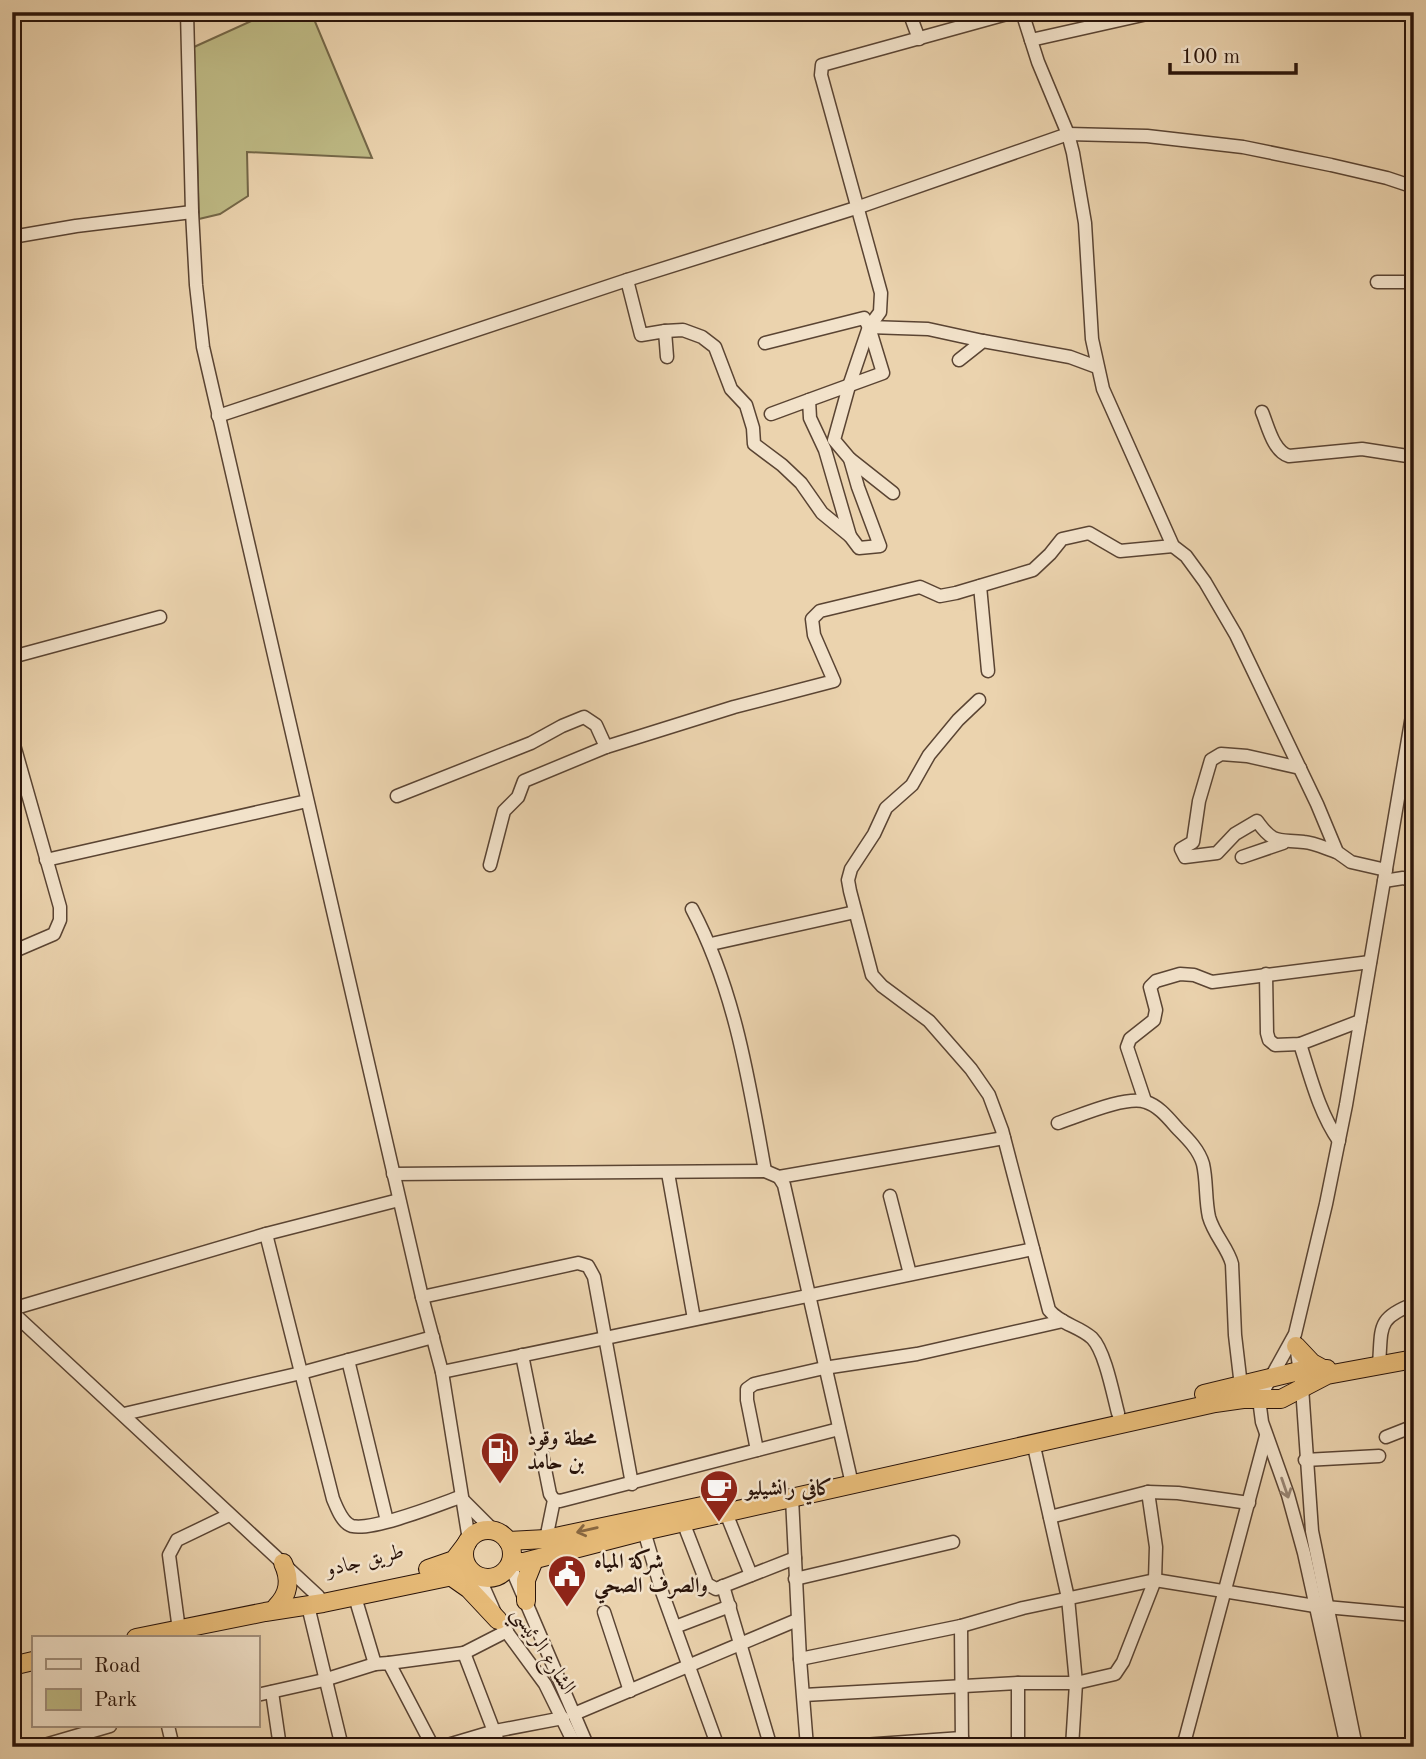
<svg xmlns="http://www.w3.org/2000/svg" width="1426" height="1759" viewBox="0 0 1426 1759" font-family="'Old Standard TT',Amiri,serif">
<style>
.green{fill:#beba85;stroke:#746748;stroke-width:2}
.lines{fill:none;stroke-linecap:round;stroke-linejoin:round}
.minor-casing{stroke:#5a4433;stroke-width:15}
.highway-casing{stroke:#2a140a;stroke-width:20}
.minor{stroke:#f2e2ca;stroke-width:12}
.highway{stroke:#e6ba77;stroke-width:18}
.oneway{stroke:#988574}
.oneway2{stroke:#886740}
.labels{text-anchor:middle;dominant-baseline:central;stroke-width:5;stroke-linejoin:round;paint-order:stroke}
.poi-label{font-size:21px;font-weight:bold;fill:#2a140a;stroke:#f2e2ca;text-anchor:start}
.street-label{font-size:21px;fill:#2a140a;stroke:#f2e2ca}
</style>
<rect width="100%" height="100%" fill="#ebd3ae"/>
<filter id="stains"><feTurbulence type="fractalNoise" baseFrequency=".00286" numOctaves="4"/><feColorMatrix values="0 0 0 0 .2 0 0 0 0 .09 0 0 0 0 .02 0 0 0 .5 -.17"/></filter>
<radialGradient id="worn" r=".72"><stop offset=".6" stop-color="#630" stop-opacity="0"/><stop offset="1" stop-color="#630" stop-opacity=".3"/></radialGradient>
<polygon class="green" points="271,12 311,12 372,158 247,152 248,196 220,214 199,219 194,47"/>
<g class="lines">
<g class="minor-casing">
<g id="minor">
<polyline points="187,12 192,212 196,285 203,347 422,1297 442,1372 469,1540"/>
<polyline points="909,12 919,39"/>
<polyline points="1022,12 1038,62 1068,134 1073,153 1085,223 1092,339 1103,389 1173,546 1186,556 1205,582 1236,635 1317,804 1337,852 1351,862 1386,870"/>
<polyline points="1031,40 1156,12"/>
<polyline points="12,237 76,226 192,212"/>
<polyline points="627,280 641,335 665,331 667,357"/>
<polyline points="1377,282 1414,282"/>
<polyline points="869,327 880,312 881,293 821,75 822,65 1014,12"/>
<polyline points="665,331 683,330 702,337 715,347 731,389 746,405 753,428 754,444 782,465 801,483 822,513 850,536"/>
<polyline points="765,343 864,318 869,327 883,373 809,400"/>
<polyline points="959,360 983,341 1070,357 1097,367"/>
<path d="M1262,412C1268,426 1273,451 1289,456L1362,449L1414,457"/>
<polyline points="771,414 809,400 810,418 825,450 850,536 859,548 880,546 858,487 850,459 834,440 849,386 869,327 928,329 983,341"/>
<polyline points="218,416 627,280 859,207 1068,134 1147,136 1243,147 1331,165 1387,178 1414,187"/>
<polyline points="850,459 893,493"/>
<polyline points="980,586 988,671"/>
<polyline points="12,657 160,617"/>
<path d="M979,700L958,720L929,755L912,785L886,808L874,834L851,869L848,880L850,891L872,975L882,986L929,1021L971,1069L989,1095L1002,1130L1049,1310C1060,1324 1079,1326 1092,1338C1105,1351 1113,1394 1118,1413"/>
<polyline points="12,738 60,907 60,920 54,934 12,952"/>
<path d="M1300,768L1247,756L1221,754L1211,760L1199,801L1193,842L1181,849L1185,857L1217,853L1235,834L1257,821C1274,845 1278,839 1304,842C1315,843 1327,849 1337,852"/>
<polyline points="397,796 531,743 562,726 584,717 596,725 606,747"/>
<polyline points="1242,857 1283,843"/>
<polyline points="46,860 307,801"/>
<polyline points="490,865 504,811 518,797 524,781 606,747 734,707 834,681 814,635 812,619 820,611 920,587 940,596 956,593 1033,570 1050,554 1062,539 1089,533 1120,551 1173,546"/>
<polyline points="1384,881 1403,878 1414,881"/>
<path d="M692,909C735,990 749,1082 765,1171"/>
<polyline points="711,944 855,912"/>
<polyline points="1266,974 1267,1033 1269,1040 1275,1045 1300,1044 1360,1021"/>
<path d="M1300,1044C1311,1078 1319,1112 1339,1141"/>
<polyline points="1145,1101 1127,1047 1130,1039 1154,1020 1156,1010 1150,987 1156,981 1180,974 1194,975 1212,982 1370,962"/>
<path d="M1058,1123C1079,1116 1126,1095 1146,1102C1159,1106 1169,1119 1178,1129C1188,1139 1199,1150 1203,1164C1207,1181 1205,1199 1209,1217C1214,1235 1228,1248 1232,1264L1235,1335L1241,1386"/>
<polyline points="668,1173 694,1319"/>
<polyline points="393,1174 765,1171 779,1177 1004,1138"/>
<polyline points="779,1177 784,1185 852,1484"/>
<polyline points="890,1196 910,1274"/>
<path d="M266,1234L333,1499C337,1508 342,1523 352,1526C373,1531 438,1505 460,1497"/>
<polyline points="422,1297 578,1263 588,1266 594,1277 632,1484"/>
<polyline points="12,1309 266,1234 399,1200"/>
<polyline points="12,1312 318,1596 323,1603"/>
<polyline points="1296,1345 1302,1387 1312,1531 1356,1747"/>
<polyline points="522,1355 550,1494 554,1500 546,1539"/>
<polyline points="348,1360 387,1521"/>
<path d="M1379,1364C1382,1328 1376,1318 1414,1304"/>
<polyline points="442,1372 1033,1249"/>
<polyline points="124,1414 301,1373 433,1337"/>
<polyline points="1386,1437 1414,1426"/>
<polyline points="1033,1442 1068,1598 1076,1683 1072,1747"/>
<polyline points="757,1450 747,1400 747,1389 754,1384 824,1368 917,1354 1063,1321"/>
<polyline points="1305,1460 1379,1456"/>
<polyline points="460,1497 494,1531"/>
<polyline points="792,1498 800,1659 807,1747"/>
<polyline points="554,1500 560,1501 839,1429"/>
<polyline points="726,1513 751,1575"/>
<polyline points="1050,1517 1148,1492 1178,1493 1249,1503"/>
<polyline points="683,1522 707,1584 716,1589 795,1558"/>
<polyline points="644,1531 662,1592 718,1747"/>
<polyline points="510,1565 588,1747"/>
<polyline points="479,1577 498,1620 545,1684 576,1747"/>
<polyline points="795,1579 953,1542"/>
<polyline points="723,1586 769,1741"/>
<polyline points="355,1597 375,1664"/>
<polyline points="308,1606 342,1747"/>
<polyline points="604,1612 630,1691"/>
<polyline points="961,1626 962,1746"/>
<polyline points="675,1627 730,1606"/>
<polyline points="179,1630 169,1555 177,1540 229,1515"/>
<polyline points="464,1653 507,1631"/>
<polyline points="800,1659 961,1626 1023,1608 1155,1580 1315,1606 1414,1615"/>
<polyline points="389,1663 464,1653 500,1747"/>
<polyline points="272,1692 280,1747"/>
<polyline points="257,1695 324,1680 375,1664 389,1663 433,1747"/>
<polyline points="804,1695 1018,1683 1076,1683 1115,1674 1123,1662 1155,1580 1156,1547 1148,1492"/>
<polyline points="574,1714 797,1620"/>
<polyline points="168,1726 173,1747"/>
<polyline points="38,1747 110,1726"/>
<polyline points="441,1747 495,1731 563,1718"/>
<polyline points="835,1747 962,1738"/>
<polyline points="1018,1747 1018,1683"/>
<polyline points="1166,1747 1184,1743"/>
<polyline points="1183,1747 1266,1436"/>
<polyline points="1347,1747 1304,1553 1288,1495 1262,1422 1259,1399 1295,1334 1326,1204 1346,1105 1414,704"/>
</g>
</g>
<g class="highway-casing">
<g id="highway">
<polyline points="1296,1346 1312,1363 1323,1369"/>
<polyline points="1204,1394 1299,1371 1327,1369"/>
<circle cx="488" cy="1554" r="24"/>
<polyline points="508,1541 546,1539 702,1506"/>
<polyline points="511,1562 524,1562 644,1531 1215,1403 1243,1399 1281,1399 1327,1375 1414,1359"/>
<polyline points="428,1569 454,1560 467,1543"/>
<polyline points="449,1575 469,1589 498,1620"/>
<polyline points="526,1601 526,1580 534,1560"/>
<path d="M276,1607C289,1594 291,1580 283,1563"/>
<polyline points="136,1638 265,1612 323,1603 472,1572"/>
<polyline points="12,1666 33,1661"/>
</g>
</g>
<use href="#minor" class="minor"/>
<use href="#highway" class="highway"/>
</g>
<defs><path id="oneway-shaft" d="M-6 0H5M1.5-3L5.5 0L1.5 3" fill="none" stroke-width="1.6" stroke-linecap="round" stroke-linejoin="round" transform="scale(1.75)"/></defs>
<use class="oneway" href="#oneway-shaft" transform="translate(1285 1488) rotate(71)"/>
<use class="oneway2" href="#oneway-shaft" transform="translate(587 1530) rotate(167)"/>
<defs>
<g id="fuel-pin" transform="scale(2.0125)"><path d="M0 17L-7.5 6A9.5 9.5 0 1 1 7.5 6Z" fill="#8f2418" stroke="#f2e2ca"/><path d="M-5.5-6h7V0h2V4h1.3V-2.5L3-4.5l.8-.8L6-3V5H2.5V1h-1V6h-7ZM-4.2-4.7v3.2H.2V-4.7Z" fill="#fff"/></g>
<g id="cafe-pin" transform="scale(2.0125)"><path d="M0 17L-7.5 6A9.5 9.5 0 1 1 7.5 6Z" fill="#8f2418" stroke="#f2e2ca"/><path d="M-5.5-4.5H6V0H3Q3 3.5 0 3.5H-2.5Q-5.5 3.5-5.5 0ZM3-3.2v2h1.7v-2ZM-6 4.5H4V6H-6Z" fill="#fff"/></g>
<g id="civic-pin" transform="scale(2.0125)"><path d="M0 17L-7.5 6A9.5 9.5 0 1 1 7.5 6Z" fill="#8f2418" stroke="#f2e2ca"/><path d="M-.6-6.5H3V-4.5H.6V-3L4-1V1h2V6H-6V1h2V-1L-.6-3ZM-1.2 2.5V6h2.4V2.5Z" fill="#fff"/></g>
</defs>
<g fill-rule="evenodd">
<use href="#fuel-pin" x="500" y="1451"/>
<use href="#cafe-pin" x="719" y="1489"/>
<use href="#civic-pin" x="567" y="1574"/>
</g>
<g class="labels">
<g class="poi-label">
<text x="527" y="1439">محطة وقود<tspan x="527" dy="24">بن حامد</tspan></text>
<text x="746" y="1489">كافي رانشيليو</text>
<text x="594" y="1562">شركة المياه<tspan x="594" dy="24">والصرف الصحي</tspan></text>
</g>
<g class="street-label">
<text transform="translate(365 1561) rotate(-14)">طريق جادو</text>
<text transform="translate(543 1651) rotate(57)">الشارع الرئيسي</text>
</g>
</g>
<rect width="1426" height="1759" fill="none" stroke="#ebd3ae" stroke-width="42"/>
<rect x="14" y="14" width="1398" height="1731" fill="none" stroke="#2a140a" stroke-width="3.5"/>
<rect x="21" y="21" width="1384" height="1717" fill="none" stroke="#2a140a" stroke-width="2"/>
<rect x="32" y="1636" width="228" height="91" fill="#f2e2ca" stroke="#a2907d" stroke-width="2"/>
<rect x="46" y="1659" width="35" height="10" fill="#f2e2ca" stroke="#a2907d" stroke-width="2"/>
<text x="94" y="1672" font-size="21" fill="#2a140a">Road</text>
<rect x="46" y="1689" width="35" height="21" fill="#beba85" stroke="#a2907d" stroke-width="2"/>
<text x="94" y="1706" font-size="21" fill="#2a140a">Park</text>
<path d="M1170 63v10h126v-10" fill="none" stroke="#2a140a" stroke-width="3.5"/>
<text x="1181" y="63" font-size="21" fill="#2a140a" stroke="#f2e2ca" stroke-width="5" paint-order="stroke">100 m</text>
<rect width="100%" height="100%" filter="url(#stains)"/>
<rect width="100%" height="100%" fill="url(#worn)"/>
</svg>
